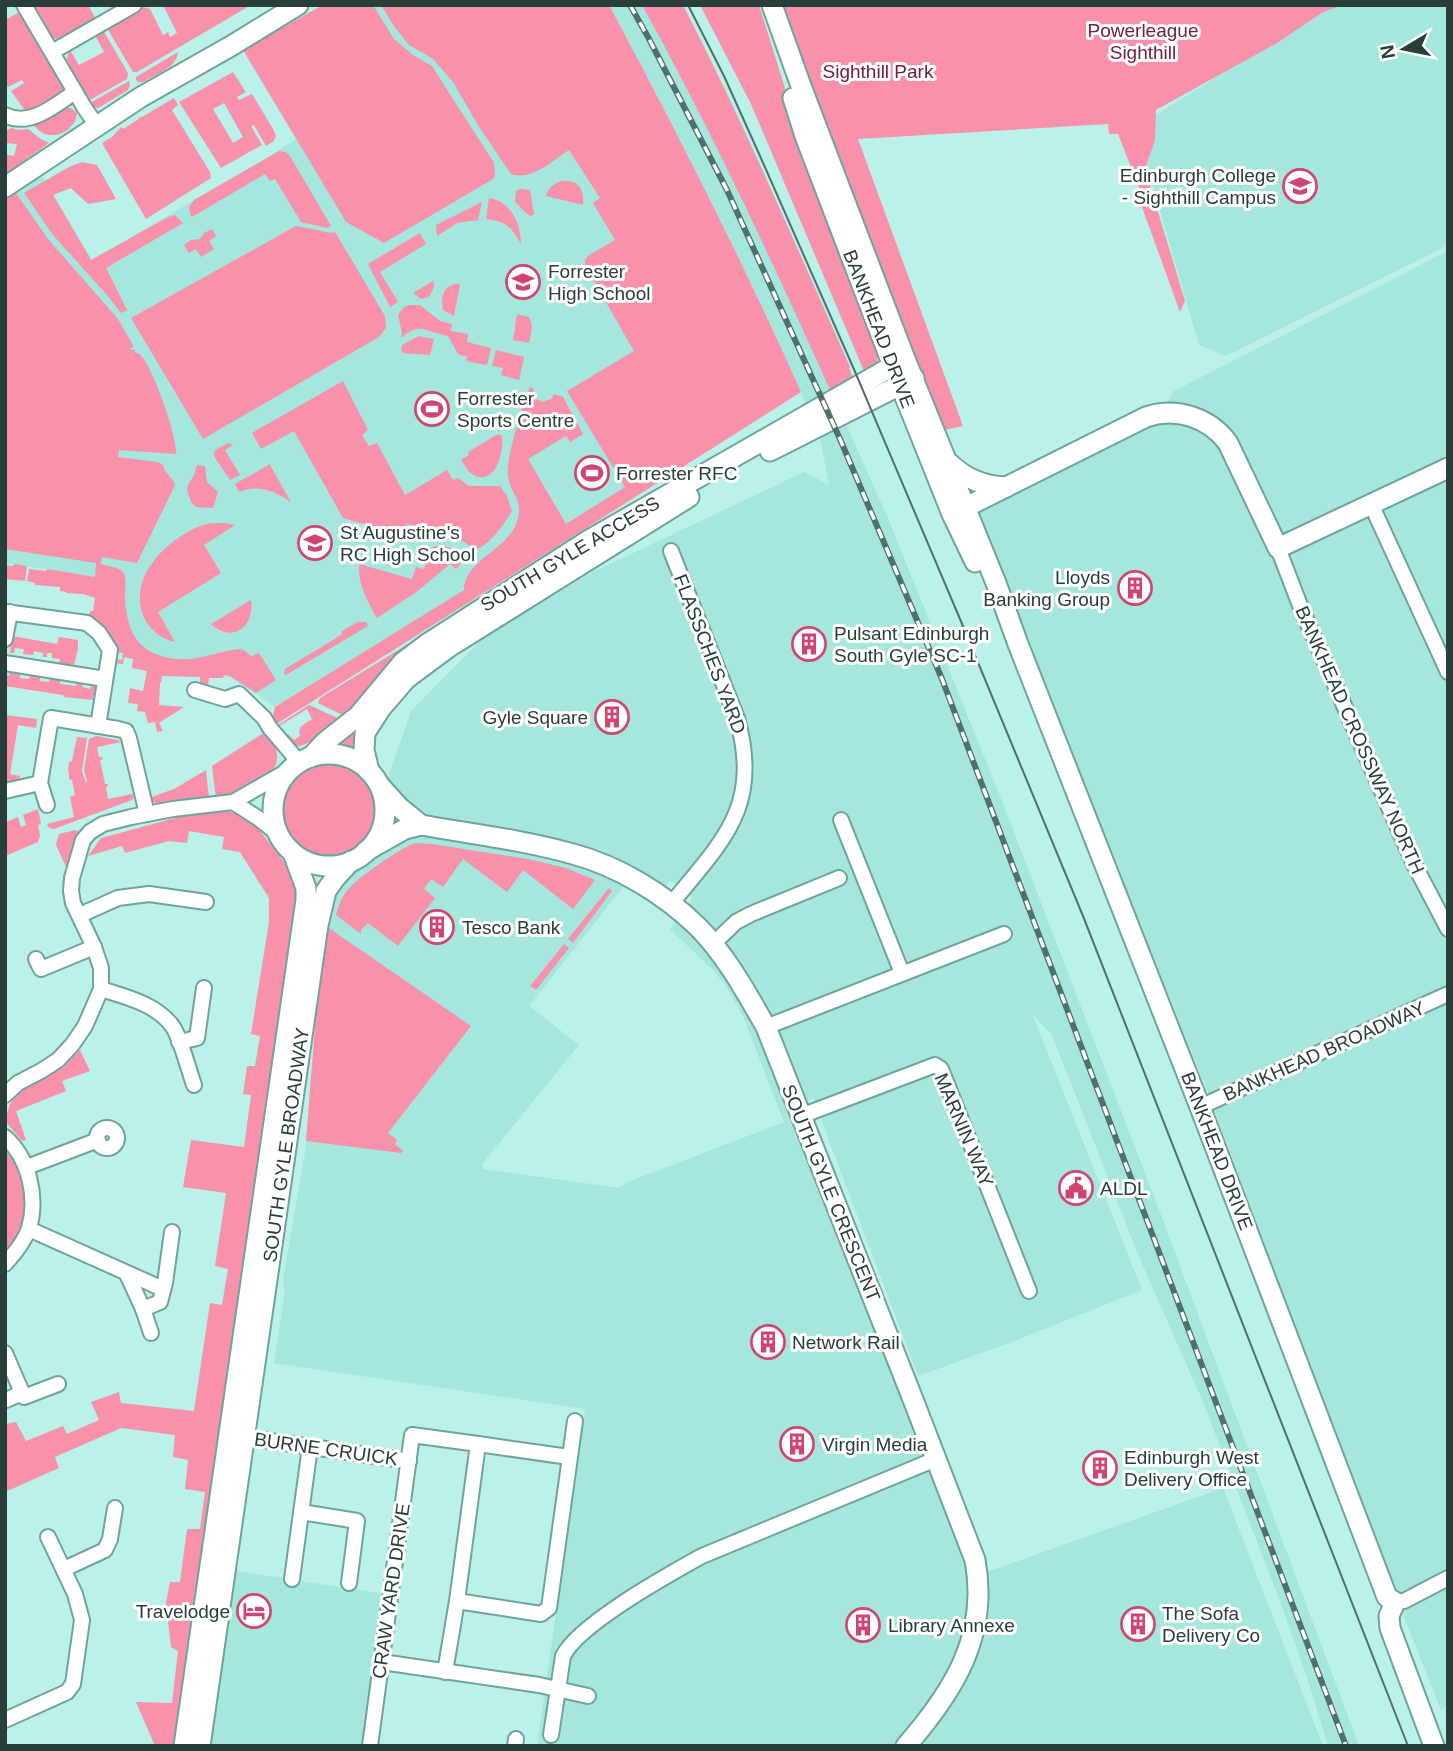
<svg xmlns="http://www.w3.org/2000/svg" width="1453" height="1751" viewBox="0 0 1453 1751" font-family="Helvetica,sans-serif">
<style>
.built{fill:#a5e6dd;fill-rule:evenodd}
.green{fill:#f891a9;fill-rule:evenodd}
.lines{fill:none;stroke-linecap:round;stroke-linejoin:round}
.street-casing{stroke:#6fa49d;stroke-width:18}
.secondary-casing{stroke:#6fa49d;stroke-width:23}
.street{stroke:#fff;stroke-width:14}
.secondary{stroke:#fff;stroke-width:19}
.tram{stroke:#50706b;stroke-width:2}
.rail-casing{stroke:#50706b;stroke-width:6}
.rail{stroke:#fff;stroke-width:3.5;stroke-dasharray:10;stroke-linecap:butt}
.labels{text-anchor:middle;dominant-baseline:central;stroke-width:6;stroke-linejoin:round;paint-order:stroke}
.park-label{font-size:19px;fill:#74203a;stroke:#fff}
.poi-label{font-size:19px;fill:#283e3b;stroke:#fff;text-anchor:start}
.street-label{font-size:19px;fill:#283e3b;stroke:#fff}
</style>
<rect width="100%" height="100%" fill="#baf1e9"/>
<g class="built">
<polygon points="323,5 474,5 786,385 435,609 275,707 230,677 148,665 95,577 5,563 5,200 41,174 92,260 273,154 296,139 243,50"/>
<path d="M609,5H642L651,20L705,124L774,264L888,518L1000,796L1161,1215L1359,1746H1328L1307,1677L1281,1604L1203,1402L1137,1252L1052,1035L1032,1013L1142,1290L1012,1342L918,1376L813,1098L792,1105L979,1575L1223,1488L1323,1746H537L585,1409L274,1363L285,1292L283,1280L305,1152L326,908L370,830L411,711L488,633L527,612L591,573L804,472L829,485L819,432L760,302L684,148ZM670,880L693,898L670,929L714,971L726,986L743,1016L784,1122L628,1182L619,1188L483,1169L482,1164L579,1045L529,1006L627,882L655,899Z"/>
<polygon points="1334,5 1448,5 1448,245 1226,356 1199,345 1136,127"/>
<polygon points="1448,251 1448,1706 1441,1710 1394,1592 1208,1093 975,513 1154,425 1174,391"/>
<polygon points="237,1571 385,1594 364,1746 210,1746"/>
</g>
<g class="green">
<path d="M36,5H88L97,21L62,40C46,39 40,20 33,7Z"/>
<polygon points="163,5 251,5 137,72 133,72 107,28 143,7 150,9 163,35 168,32 170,37 177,33"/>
<polygon points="323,5 373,5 394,39 413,55 432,66 494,163 495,171 494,178 488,182 384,243 346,222 243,50"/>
<path d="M381,5H609C677,132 742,260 801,392L275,725L272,719L275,707L464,590C464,559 512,549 518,518C523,499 510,493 508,477C505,460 523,405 530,387L534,389L533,393L536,399L543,402L551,399L554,394L563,397L583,434L570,442L566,436L528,459L566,524L625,487L567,391L634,351L585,266V260L589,255L615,240L593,203L600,198L569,150C552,161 532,181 511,174L479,127L453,82L433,59L409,45L394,26Z"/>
<path d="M642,5H683C744,123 796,246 850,367L849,368L853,378L830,390C772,260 711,130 642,5Z"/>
<polygon points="700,5 759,5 808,162 878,351 877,365 866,376 751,104"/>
<polygon points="783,5 1343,5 1323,12 1277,43 1156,110 1155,140 1145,169 1185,301 1180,312 1138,196 1142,195 1118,134 1109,134 1108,124 858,139 963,426 944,430 803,66"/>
<polygon points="23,10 64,84 61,95 42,107 26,112 11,91 24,83 22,80 8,87 5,83 5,20"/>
<polygon points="103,30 128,73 127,79 88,101 67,65 67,58 70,50 79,65 104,52 95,35"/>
<path d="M178,52C177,68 156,74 143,82H138L136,80V77Z"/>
<path d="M233,72L246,92L237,97L239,100L252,94L273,129L276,136L274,141L266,146L254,125L251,126L262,145L221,168L179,102ZM224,103L243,137L233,143L213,109Z"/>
<polygon points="129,81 130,85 128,90 98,108 93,107 90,103"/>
<polygon points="174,98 178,105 172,110 210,172 211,178 146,219 102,143 112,137 121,127 123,129 140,118 139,117 142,117"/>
<path d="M66,108H71L77,113C76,128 59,139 45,134C41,133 38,129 35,127V124Z"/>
<polygon points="11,128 18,130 28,129 41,139 49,143 5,174 7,155 14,156 17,144 5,143 5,132"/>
<polygon points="279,151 286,152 290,156 331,226 328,228 301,222 275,179 270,181 265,174 192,217 190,214 189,207 194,200"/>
<polygon points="82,162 97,165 116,199 88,204 71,188 53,195 91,260 168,217 175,215 183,223 106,268 127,310 121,313 107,295 53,235 24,193 69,167"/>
<path d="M561,181C579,180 584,188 583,205L546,196C548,188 553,184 561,181Z"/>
<polygon points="520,189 530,190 534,214 531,216 526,213 515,202 516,191"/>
<path d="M16,193L48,239L118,319L133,345V347L129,349L135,350V352C136,353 138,353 140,354C152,365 178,438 176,454L119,450L118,457L157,462L163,465C166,476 173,477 175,485L137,563L102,557L101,564C107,566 117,567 121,570C128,576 125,588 125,596C126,631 138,656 177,659C198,661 219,651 240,649L246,651L251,656L259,653L276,680L256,693L230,676L224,675L223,678H209L208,686L200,685V677L162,676L161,683H160L159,705L184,707L159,723L163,731L157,732L155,722L148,723L145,712L137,711L138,704L128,703L130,688L143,691L147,671L132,668L133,659L124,657L123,664L113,663L115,659L122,660L123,653L114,652L89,620L90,611H93L95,598L83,594L66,593V592L60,591V587L35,585V583L27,581L29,569L46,571L47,569L95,577L96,563L5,549V200Z"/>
<path d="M489,198C511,201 521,224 521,244C512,227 505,221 486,219Z"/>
<polygon points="482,202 478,220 457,223 437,236 436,225"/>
<polygon points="296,226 332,233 335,232 385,316 386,328 379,337 203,439 131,318"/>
<polygon points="212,229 216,236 209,241 214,249 201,257 196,249 189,253 184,245 191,240 200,239 204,233"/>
<polygon points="420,233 426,244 380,272 398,302 390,307 368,264"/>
<polygon points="433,281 434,287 429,297 421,299 413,293"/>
<path d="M455,284H460L454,316L443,310C441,298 442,287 455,284Z"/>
<path d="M409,305H420L440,321L452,324L451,331L468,334L467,342L491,348L487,365L466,361L467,357L458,354L448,336C425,332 421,321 401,338L402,333L398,315L404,307Z"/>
<path d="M517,314L529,317C534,326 531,333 529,343L513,340Z"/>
<polygon points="419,336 434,339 430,355 403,353 401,350 402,345"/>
<polygon points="496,350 524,357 519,380 501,375 503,368 492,366"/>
<path d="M343,381L368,430L362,435L369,446L377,443L405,495L447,470L453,480L458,478L469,486H500L507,496L512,511C504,524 490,545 475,550C453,531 434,530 407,524L403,535L343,518L294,431L261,449L252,433Z"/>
<path d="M498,434L502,436C504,446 499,470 489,475C485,478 482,477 477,477L469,472L461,460L469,455L468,452Z"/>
<polygon points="228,443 233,445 225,450 240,475 230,480 214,456 215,450"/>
<path d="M270,464V465L291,502C274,491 259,484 239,492L235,484Z"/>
<polygon points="197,465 205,466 207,482 218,492 213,508 196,507 191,502 187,490 188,485 194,475"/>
<path d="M224,523L235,525L204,545L221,573L158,612L175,642C141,634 131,598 148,569C160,550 182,532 203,525C209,523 217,523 224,523Z"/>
<path d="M439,545C451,547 461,550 461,564L456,569L450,564L415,593L377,618C367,600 358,585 359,564L412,579L416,567L424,569L430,548Z"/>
<polygon points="14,564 27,566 25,581 5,579 5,565 13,566"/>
<path d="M251,600C255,627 232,644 211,624Z"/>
<polygon points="357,622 366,622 368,626 286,675 284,673 285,669 341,635 342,631"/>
<polygon points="12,636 57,644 59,637 78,640 78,649 74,665 59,663 60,659 52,658 52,653 47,653 47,657 43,657 43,653 34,651 33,655 23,654 24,649 15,648 14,653 10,653"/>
<polygon points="416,639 417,640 386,667 344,716 318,703 320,698"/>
<polygon points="10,671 20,673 20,678 29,679 30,675 40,676 40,681 49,682 50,678 60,679 60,684 76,686 77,682 83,683 82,687 90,689 92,681 96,682 100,686 97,700 94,699 96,697 98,687 96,683 93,700 64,697 63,695 5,686 5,675 9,676"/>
<path d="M309,705L340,719C331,726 306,749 295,746C290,744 286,738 282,734H288L294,740L300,736C297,726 305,724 312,719L307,709L276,728L275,727Z"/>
<polygon points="5,715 37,719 36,728 18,725 10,774 20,776 19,780 6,786"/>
<polygon points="352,725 359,729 356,755 325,748"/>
<path d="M265,732C274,744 281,752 275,767L240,794L216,799L212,766Z"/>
<polygon points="96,736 118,740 121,742 97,747 99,757 102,757 103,759 100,760 105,784 108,784 108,786 106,787 108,799 132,794 134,797 132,800 54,829 49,828 47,824 74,817 70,797 75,795 72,780 69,779 69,773 68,772 69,762 72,761 77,737 87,738 82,771 86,783 87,782 84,770 89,739"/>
<circle cx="329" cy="810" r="46"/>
<polygon points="206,770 209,799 159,804 151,801 149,798 174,789"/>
<polygon points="38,809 41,824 38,825 40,836 38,842 5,856 6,822 18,817 21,827 26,825 23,815"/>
<polygon points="228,811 241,815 254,823 282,859 294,878 300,898 177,1746 155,1746 136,1702 172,1703 178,1651 171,1647 166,1603 170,1582 180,1582 187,1529 200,1529 205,1492 185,1489 188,1460 173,1457 175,1435 121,1428 55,1457 59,1468 5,1492 5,1424 16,1422 26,1441 63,1426 67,1434 99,1420 91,1402 119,1392 121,1403 194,1411 210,1303 222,1305 228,1269 215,1266 226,1193 183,1187 191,1140 244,1147 251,1095 243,1094 247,1066 255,1066 260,1036 251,1034 269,922 269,898 240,852 222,849 224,837 189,831 187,843 169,841 125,853 122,846 88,856 101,838 190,814"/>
<polygon points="75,830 78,831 79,836 67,869 56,845 59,834"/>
<path d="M415,843L432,844L528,859L566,868L595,880L573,909L523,870L507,892L463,859L443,887L431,879L424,889L435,898L398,946L368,923L361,930V934L336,915C338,908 340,901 344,895C354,879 398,850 415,843Z"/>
<polygon points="609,888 612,891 573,943 568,939"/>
<polygon points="323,924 471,1026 388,1133 397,1140 395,1144 403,1151 401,1153 306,1141"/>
<polygon points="564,944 569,948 536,990 530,986"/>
<polygon points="80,1050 90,1071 62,1081 66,1091 16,1111 26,1140 22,1141 6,1122 6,1117 10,1104 23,1088 64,1067"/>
<path d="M5,1144C10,1150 15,1156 18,1162C33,1192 29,1231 5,1255Z"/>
</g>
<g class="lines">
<g class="street-casing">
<g id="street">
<polyline points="24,5 84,107 97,126"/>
<polyline points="52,52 134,5"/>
<path d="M5,115C30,128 55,105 75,92"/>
<polyline points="1371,504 1448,672"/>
<polyline points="1278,548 1301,608 1414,864 1448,929"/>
<polyline points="5,612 87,623 99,633 110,650 98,726"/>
<polyline points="5,639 10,612"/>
<polyline points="5,663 105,679"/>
<polyline points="195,690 225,699 239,694 264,718 270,728 299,762"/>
<polyline points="40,783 47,805"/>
<polyline points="5,791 40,783 51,718 118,729 126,731 129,738 147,814"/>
<polyline points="233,802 258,818 278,834"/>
<polyline points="841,820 902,973"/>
<path d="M671,904C723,840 762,807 737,718L671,551"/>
<polyline points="80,915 118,898 149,894 206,902"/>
<polyline points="713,944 736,922 751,914 839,878"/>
<polyline points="36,959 41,969 94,947"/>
<path d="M101,989C126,997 157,1004 173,1027C181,1039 189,1071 194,1085"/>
<polyline points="766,1027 1004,934"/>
<polyline points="179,1042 197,1038 204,988"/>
<polyline points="5,1095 18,1083 41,1071 58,1060 72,1045 85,1026 101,989 101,968 94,947 73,903 71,891 72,878 83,840 90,832 103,824 131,817 173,809 233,802 289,770"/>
<polyline points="1200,1107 1448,994"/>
<polyline points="801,1116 935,1065 941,1069 1029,1291"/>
<circle cx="107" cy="1138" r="10"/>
<path d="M5,1137C29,1158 38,1197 29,1228C25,1241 14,1254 5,1264"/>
<polyline points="27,1167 98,1140"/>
<polyline points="29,1229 163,1289"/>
<polyline points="127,1274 143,1309"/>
<polyline points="151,1333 143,1309 160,1302 165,1283 172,1232"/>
<polyline points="5,1353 24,1397 58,1384"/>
<polyline points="6,1400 22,1393"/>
<polyline points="243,1437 409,1461"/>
<polyline points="478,1444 569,1457"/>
<polyline points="301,1512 357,1521 349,1583"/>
<polyline points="64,1569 105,1550 110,1539 115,1508"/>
<polyline points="292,1579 310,1447"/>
<polyline points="457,1601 541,1614 549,1608 575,1421"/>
<polyline points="1395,1602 1404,1601 1448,1578"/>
<polyline points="382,1662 539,1685 588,1696"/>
<polyline points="5,1720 67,1692 73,1684 82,1620 75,1594 48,1537"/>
<path d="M551,1735L563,1656C579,1624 668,1575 702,1556L936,1459"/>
<polyline points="370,1746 412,1435 478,1444 457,1601 445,1672"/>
<polyline points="515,1746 516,1739"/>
</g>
</g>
<g class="secondary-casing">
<g id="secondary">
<polyline points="772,5 801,86 905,359 996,583 1018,644 1200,1107 1387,1597 1395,1602 1389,1616 1390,1628 1434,1746"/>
<polyline points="793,98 805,136 900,384 952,514 975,562"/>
<polyline points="5,187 141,97 231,46 298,5"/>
<polyline points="770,451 914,378"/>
<path d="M949,463C966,479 983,486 1006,487"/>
<path d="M956,512L1146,417C1176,407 1209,417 1228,443L1278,548L1448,468"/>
<circle cx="329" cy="810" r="56"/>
<polyline points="311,757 325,742 358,716 403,662 427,644 589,540 905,359"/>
<polyline points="369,771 364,750 365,733 381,708 406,679 449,647 689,497"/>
<polyline points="381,787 400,808 421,825"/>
<path d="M366,851L405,829L421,825C472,834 523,840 573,854C618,866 664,894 697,926C726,955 746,992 766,1027L914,1402L975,1560C989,1635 954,1691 906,1746"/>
<polyline points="184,1746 306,900 306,888 293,853"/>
<polyline points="200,1746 318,925 326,891 335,878 351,861"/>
</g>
</g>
<use href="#street" class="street"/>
<use href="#secondary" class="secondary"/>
<polyline class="tram" points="688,5 724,76 760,156 853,367 960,619 1083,916 1408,1746"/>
<g class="rail-casing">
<polyline id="rail" points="630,5 648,37 727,190 840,439 942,679 1346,1746"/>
</g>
<use href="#rail" class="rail"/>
</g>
<defs>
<g id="university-ring" transform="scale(1.75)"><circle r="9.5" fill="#fff" stroke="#d24470" stroke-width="1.5"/><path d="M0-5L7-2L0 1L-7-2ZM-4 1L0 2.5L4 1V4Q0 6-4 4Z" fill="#d24470"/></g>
<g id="school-ring" transform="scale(1.75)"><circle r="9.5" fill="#fff" stroke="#d24470" stroke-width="1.5"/><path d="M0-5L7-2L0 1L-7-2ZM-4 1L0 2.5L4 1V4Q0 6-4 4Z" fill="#d24470"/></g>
<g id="stadium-ring" transform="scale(1.75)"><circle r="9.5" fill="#fff" stroke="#d24470" stroke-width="1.5"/><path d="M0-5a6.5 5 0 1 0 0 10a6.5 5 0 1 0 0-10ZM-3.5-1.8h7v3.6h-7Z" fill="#d24470"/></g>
<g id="building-ring" transform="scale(1.75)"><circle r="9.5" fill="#fff" stroke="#d24470" stroke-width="1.5"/><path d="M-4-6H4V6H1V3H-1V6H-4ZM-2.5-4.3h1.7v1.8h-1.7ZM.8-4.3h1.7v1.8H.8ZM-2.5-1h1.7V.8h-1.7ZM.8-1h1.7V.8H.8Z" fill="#d24470"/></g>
<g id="civic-ring" transform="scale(1.75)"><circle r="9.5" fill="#fff" stroke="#d24470" stroke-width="1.5"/><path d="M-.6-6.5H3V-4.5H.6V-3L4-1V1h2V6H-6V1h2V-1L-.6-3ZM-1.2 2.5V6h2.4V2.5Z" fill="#d24470"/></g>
<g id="hotel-ring" transform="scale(1.75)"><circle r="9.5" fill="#fff" stroke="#d24470" stroke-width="1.5"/><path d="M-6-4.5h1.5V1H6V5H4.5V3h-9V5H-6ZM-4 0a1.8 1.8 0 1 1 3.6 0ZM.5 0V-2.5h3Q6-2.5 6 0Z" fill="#d24470"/></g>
</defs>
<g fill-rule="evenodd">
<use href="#university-ring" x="1300" y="186"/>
<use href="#school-ring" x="523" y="282"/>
<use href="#stadium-ring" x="432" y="409"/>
<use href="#stadium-ring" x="592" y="473"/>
<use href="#school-ring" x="315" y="543"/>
<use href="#building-ring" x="1135" y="588"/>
<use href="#building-ring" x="809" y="644"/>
<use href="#building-ring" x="612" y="717"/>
<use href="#building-ring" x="437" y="927"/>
<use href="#civic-ring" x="1076" y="1188"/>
<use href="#building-ring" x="768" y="1342"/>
<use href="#building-ring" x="797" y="1444"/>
<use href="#building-ring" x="1100" y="1468"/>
<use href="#hotel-ring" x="254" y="1611"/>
<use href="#building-ring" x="1138" y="1624"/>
<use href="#building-ring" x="863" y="1625"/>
</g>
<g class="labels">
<g class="park-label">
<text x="1143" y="30">Powerleague<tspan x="1143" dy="22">Sighthill</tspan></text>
<text x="878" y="71">Sighthill Park</text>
</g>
<g class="poi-label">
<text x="1276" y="175" text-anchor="end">Edinburgh College<tspan x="1276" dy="22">- Sighthill Campus</tspan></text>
<text x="548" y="271">Forrester<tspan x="548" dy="22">High School</tspan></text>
<text x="457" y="398">Forrester<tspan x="457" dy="22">Sports Centre</tspan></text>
<text x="616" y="473">Forrester RFC</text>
<text x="340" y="532">St Augustine's<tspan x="340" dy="22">RC High School</tspan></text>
<text x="1110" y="577" text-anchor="end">Lloyds<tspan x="1110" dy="22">Banking Group</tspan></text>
<text x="834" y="633">Pulsant Edinburgh<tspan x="834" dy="22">South Gyle SC-1</tspan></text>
<text x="588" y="717" text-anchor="end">Gyle Square</text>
<text x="462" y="927">Tesco Bank</text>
<text x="1100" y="1188">ALDL</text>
<text x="792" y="1342">Network Rail</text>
<text x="822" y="1444">Virgin Media</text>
<text x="1124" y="1457">Edinburgh West<tspan x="1124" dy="22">Delivery Office</tspan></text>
<text x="230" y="1611" text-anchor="end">Travelodge</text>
<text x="1162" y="1613">The Sofa<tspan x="1162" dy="22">Delivery Co</tspan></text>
<text x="888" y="1625">Library Annexe</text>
</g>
<g class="street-label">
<text transform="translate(879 329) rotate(69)">BANKHEAD DRIVE</text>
<text transform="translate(570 554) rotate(-31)">SOUTH GYLE ACCESS</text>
<text transform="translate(710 654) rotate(69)">FLASSCHES YARD</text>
<text transform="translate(1360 740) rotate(66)">BANKHEAD CROSSWAY NORTH</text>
<text transform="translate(1324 1051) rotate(-24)">BANKHEAD BROADWAY</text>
<text transform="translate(964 1130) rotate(67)">MARNIN WAY</text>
<text transform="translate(286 1145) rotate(-82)">SOUTH GYLE BROADWAY</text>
<text transform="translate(1217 1151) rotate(69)">BANKHEAD DRIVE</text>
<text transform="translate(831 1193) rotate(68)">SOUTH GYLE CRESCENT</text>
<text transform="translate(326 1449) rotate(8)">BURNE CRUICK</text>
<text transform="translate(391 1591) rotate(-82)">CRAW YARD DRIVE</text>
</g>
</g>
<rect width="1453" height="1751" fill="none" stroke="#283e3b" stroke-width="14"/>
<g transform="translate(1404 49) rotate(260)" stroke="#ffffff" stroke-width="5" paint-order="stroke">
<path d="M0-5L12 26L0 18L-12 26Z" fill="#283e3b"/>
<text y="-10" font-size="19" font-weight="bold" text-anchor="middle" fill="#283e3b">N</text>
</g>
</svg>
